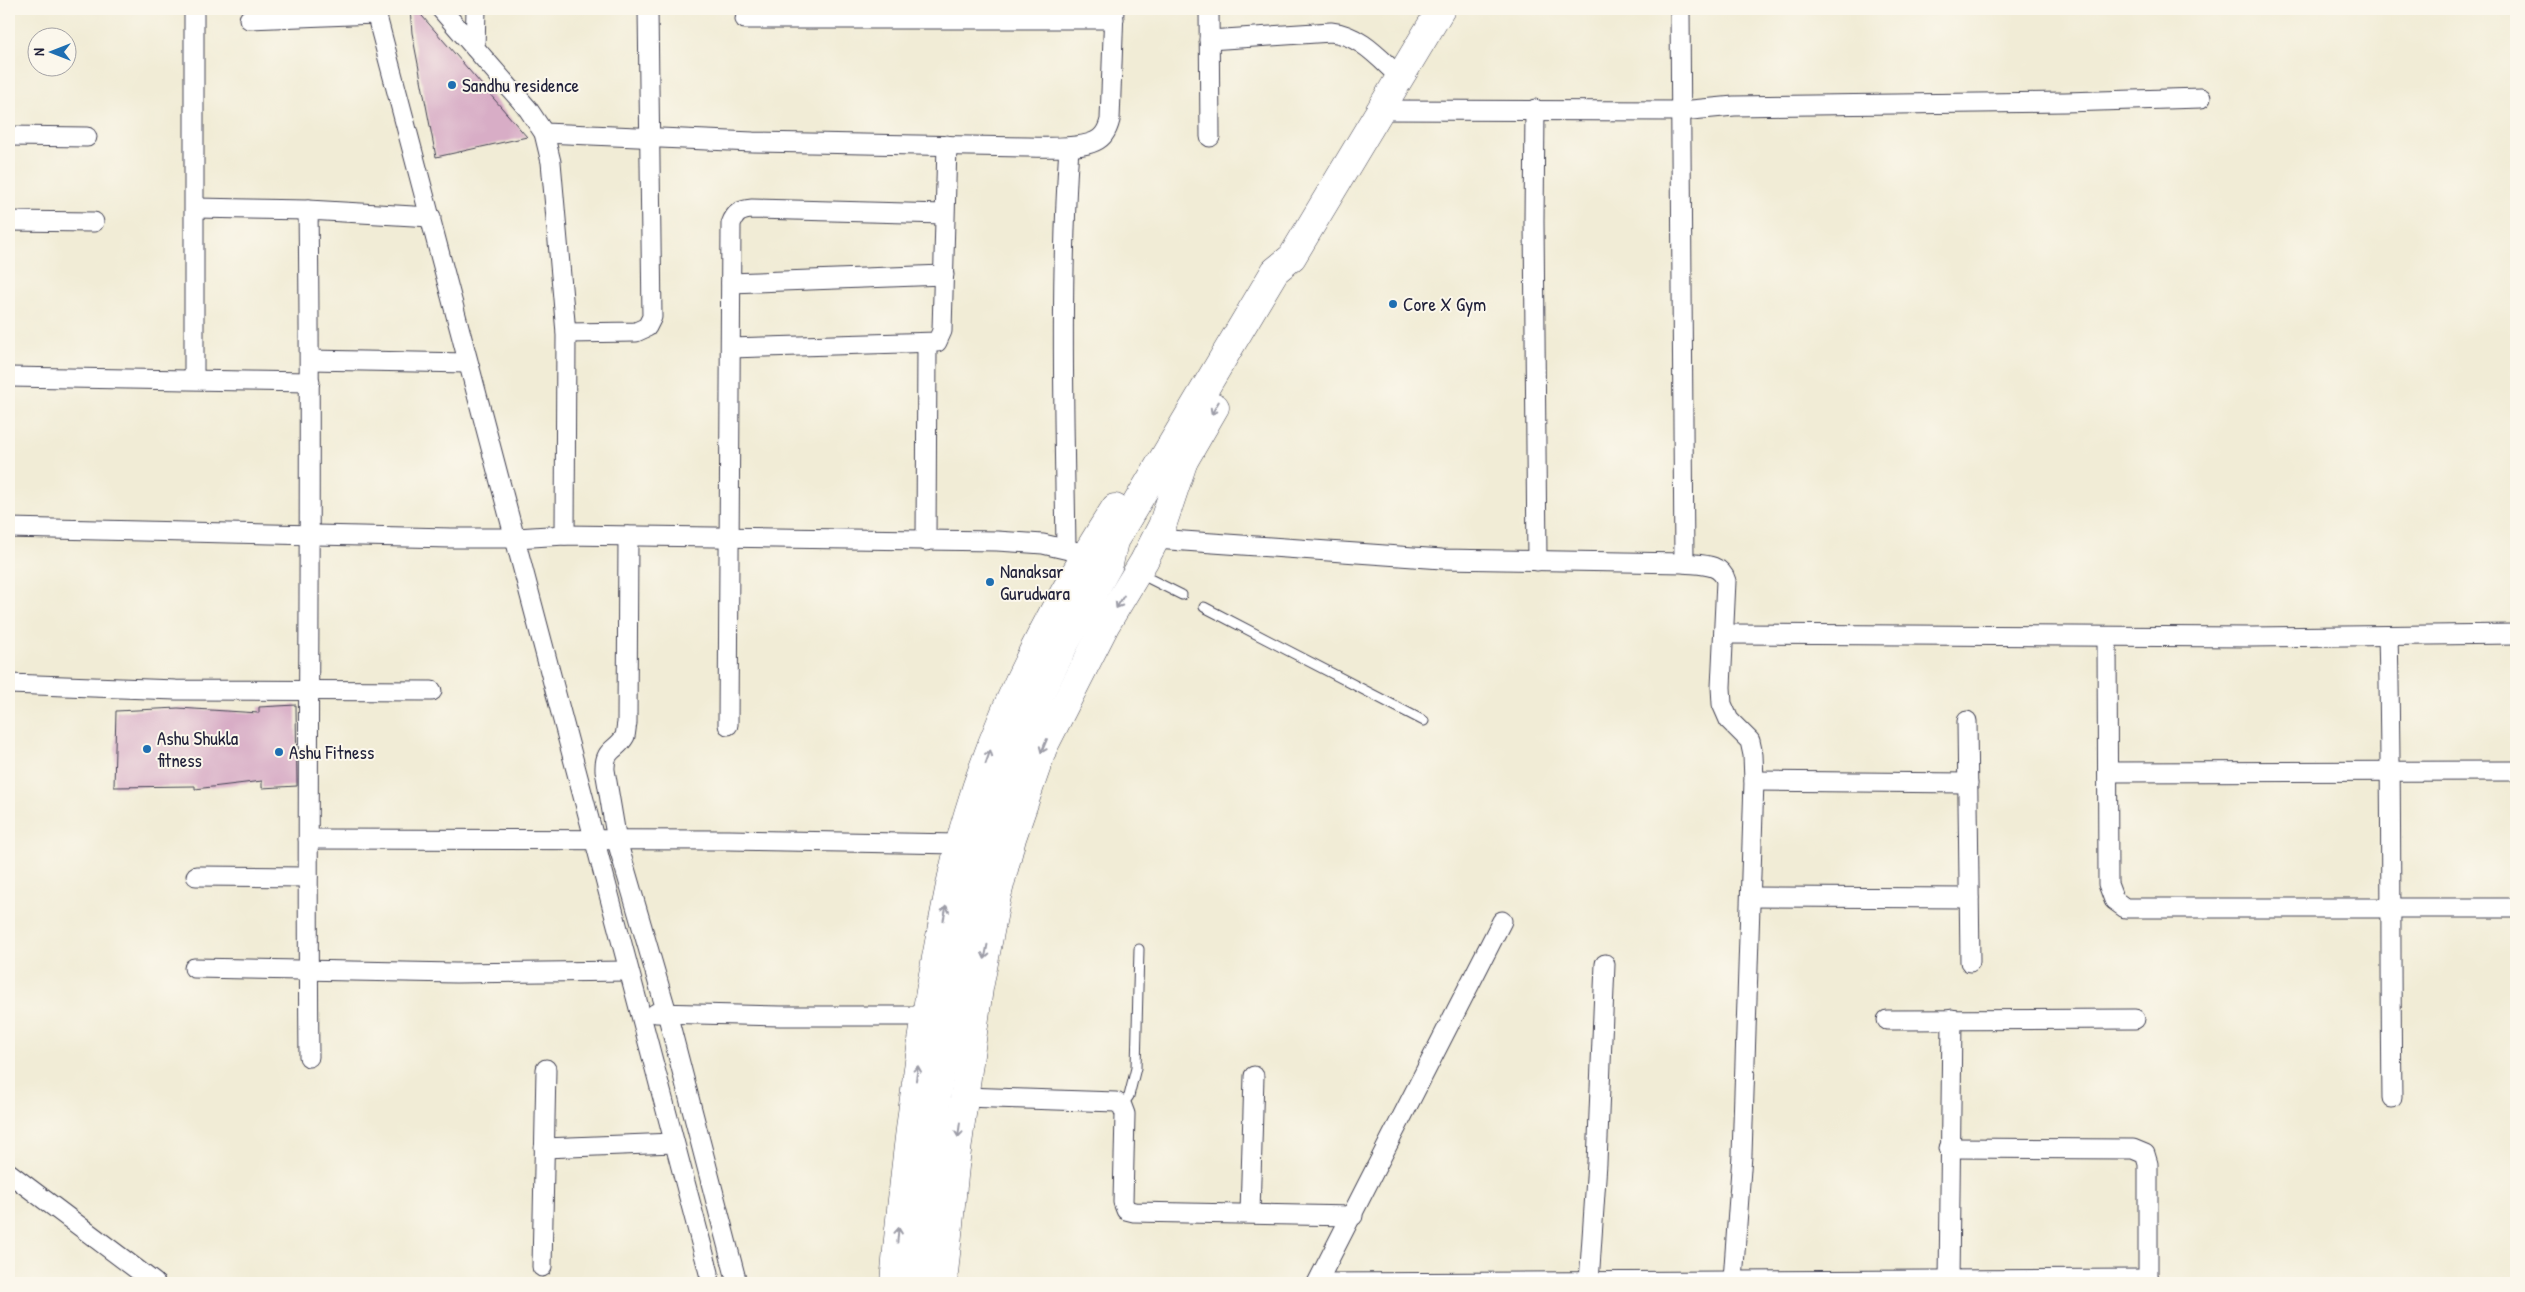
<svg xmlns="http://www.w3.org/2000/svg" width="2525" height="1292" viewBox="0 0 2525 1292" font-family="'Patrick Hand',sans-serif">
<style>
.building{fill:#d8adc6}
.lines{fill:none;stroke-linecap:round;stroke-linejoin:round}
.lane-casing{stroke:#414052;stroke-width:11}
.street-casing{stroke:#414052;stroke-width:21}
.primary-casing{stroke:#414052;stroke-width:29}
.lane{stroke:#fff;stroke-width:9}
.street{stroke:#fff;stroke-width:19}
.primary{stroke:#fff;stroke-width:28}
.oneway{stroke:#9c9ca7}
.poi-dot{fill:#1f6fb2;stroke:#fbf7ec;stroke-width:2}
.labels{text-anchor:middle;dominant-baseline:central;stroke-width:4;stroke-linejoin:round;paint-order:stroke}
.poi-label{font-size:19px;fill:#22223b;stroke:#fbf7ec;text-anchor:start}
</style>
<rect width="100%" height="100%" fill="#fbf7ec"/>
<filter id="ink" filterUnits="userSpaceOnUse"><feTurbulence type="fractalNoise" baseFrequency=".02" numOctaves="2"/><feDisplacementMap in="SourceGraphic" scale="10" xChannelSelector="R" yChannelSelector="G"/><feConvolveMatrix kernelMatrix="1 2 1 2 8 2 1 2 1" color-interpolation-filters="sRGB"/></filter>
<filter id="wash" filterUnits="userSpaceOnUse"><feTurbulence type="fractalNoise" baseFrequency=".0096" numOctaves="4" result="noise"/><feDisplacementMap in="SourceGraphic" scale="20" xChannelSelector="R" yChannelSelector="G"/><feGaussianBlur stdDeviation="1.12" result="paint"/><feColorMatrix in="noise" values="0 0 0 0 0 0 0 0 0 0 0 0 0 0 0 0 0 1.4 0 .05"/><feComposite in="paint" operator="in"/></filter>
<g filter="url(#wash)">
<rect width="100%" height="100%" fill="#f1ecd6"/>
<g id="blocks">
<g class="building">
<polygon points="410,9 416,9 527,137 436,157 412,33"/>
<polygon points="296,705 297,786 262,788 262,781 195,789 195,786 114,787 116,711 178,708 259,713 259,707"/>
</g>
</g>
</g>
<g filter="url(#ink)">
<use href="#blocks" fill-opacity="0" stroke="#414052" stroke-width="1"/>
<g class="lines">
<g class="lane-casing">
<g id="lane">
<polyline points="1140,574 1182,595"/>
<polyline points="1204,607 1424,721"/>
<polyline points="1122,1106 1129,1096 1136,1068 1139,949"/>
</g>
</g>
<g class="street-casing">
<g id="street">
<polyline points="194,9 194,379"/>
<polyline points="375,9 709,1273"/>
<polyline points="441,9 528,109 544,133 551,162 566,333 565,535"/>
<polyline points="1209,9 1210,137"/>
<polyline points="1680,9 1684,563"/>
<polyline points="249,19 376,14"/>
<polyline points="745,19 1114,19"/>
<path d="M1209,40L1331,32C1360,35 1379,58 1400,77"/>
<polyline points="475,48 476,9"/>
<polyline points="1535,109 1534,221 1537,561"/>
<polyline points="1380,110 1681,111 1734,106 2065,102 2201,98"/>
<path d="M544,133L753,142L1028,147C1047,147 1093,151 1104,134C1107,130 1109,124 1110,120L1114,9"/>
<polyline points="9,136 87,137"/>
<polyline points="196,208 308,210"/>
<polyline points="9,221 94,222"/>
<polyline points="731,283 944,275"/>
<polyline points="566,333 636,332 647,327 652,317 648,9"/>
<polyline points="731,348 937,342 942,331 947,145"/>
<polyline points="310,360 468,363"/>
<polyline points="9,377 310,382"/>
<polyline points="9,528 451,538 516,538 565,535 997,541 1043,544 1086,554"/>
<path d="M628,536L627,723C626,727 626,732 625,736C617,751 604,748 605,770L617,841L667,1013L737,1283"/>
<path d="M1155,539L1442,559L1684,563C1701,565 1721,563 1726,581L1721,687L1722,704L1729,720L1750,741L1753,755L1754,781L1742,1155L1733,1280"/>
<polyline points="926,541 927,344"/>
<path d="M1066,548C1064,414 1060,280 1069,147"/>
<polyline points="1725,634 2251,637 2516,634"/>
<path d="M2388,636C2392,790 2390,944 2392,1098"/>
<polyline points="2107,637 2108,884 2114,900 2125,908 2516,908"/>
<polyline points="9,684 176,690 432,691"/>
<polyline points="1967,721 1970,962"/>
<path d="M728,725L731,224C735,213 740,210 752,209L944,214"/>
<polyline points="2108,772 2516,771"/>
<polyline points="1754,781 1968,783"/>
<polyline points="308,839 729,840 959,844"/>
<polyline points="196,876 308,877"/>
<polyline points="1751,897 1969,898"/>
<polyline points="194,968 456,973 628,971"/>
<polyline points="656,1013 781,1016 925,1016"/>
<polyline points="1887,1020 2135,1019"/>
<path d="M309,1057C306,774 312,492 308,210L431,217"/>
<polyline points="964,1097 1116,1102 1122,1106 1125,1114 1123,1202 1126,1210 1134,1212 1353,1216"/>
<polyline points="544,1148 674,1143"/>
<polyline points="1949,1148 2133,1149 2145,1154 2148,1164 2148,1283"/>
<polyline points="9,1173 155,1283"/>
<polyline points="1250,1213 1254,1076"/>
<polyline points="542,1267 546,1069"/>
<polyline points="1589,1282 1597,1163 1605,964"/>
<polyline points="1317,1283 1502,921"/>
<polyline points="1318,1283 2149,1279"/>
<polyline points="1949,1283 1952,1019"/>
</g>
</g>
<g class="primary-casing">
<g id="primary">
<polyline points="1174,478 1215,407"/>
<path d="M894,1283C904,1169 917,1055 939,942C947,899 955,856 968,814C1000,705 1054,603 1115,508"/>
<polyline points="916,1283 937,1094 955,970 998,801 1030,714 1063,647 1109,564 1114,541 1275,271 1292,257 1441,9"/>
<polyline points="943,1283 955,1166 979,988 997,896 1012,838 1043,748 1106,624 1144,561 1162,526 1183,463"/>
</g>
</g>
<use href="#lane" class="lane"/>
<use href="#street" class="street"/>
<use href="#primary" class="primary"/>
</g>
<defs><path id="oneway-shaft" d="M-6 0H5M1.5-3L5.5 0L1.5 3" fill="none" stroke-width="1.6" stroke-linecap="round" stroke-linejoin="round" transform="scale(1.25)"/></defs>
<g class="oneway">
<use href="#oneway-shaft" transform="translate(1215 408) rotate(120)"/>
<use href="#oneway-shaft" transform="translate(1120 602) rotate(121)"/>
<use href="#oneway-shaft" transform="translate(1044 746) rotate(113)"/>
<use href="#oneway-shaft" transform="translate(988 757) rotate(-70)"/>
<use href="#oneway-shaft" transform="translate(945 913) rotate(-78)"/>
<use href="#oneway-shaft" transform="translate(986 952) rotate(101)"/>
<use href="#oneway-shaft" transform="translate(917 1073) rotate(-82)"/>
<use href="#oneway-shaft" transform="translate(959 1130) rotate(97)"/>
<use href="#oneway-shaft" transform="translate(898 1235) rotate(-85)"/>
</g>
</g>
<g class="poi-dot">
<circle cx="452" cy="85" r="5"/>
<circle cx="1393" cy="304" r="5"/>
<circle cx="990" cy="582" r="5"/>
<circle cx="147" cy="749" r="5"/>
<circle cx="279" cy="752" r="5"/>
</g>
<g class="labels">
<g class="poi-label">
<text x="462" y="85">Sandhu residence</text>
<text x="1403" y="304">Core X Gym</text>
<text x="1000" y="571">Nanaksar<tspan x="1000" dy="22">Gurudwara</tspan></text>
<text x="157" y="738">Ashu Shukla<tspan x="157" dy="22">fitness</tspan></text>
<text x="289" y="752">Ashu Fitness</text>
</g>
</g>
<rect width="2525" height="1292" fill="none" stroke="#fbf7ec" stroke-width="30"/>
<g transform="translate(52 52) rotate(270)"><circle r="24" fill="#fbf7ec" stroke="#a4a2a5"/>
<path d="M0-4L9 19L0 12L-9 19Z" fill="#1f6fb2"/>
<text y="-8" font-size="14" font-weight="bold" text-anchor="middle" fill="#22223b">N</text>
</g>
</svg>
